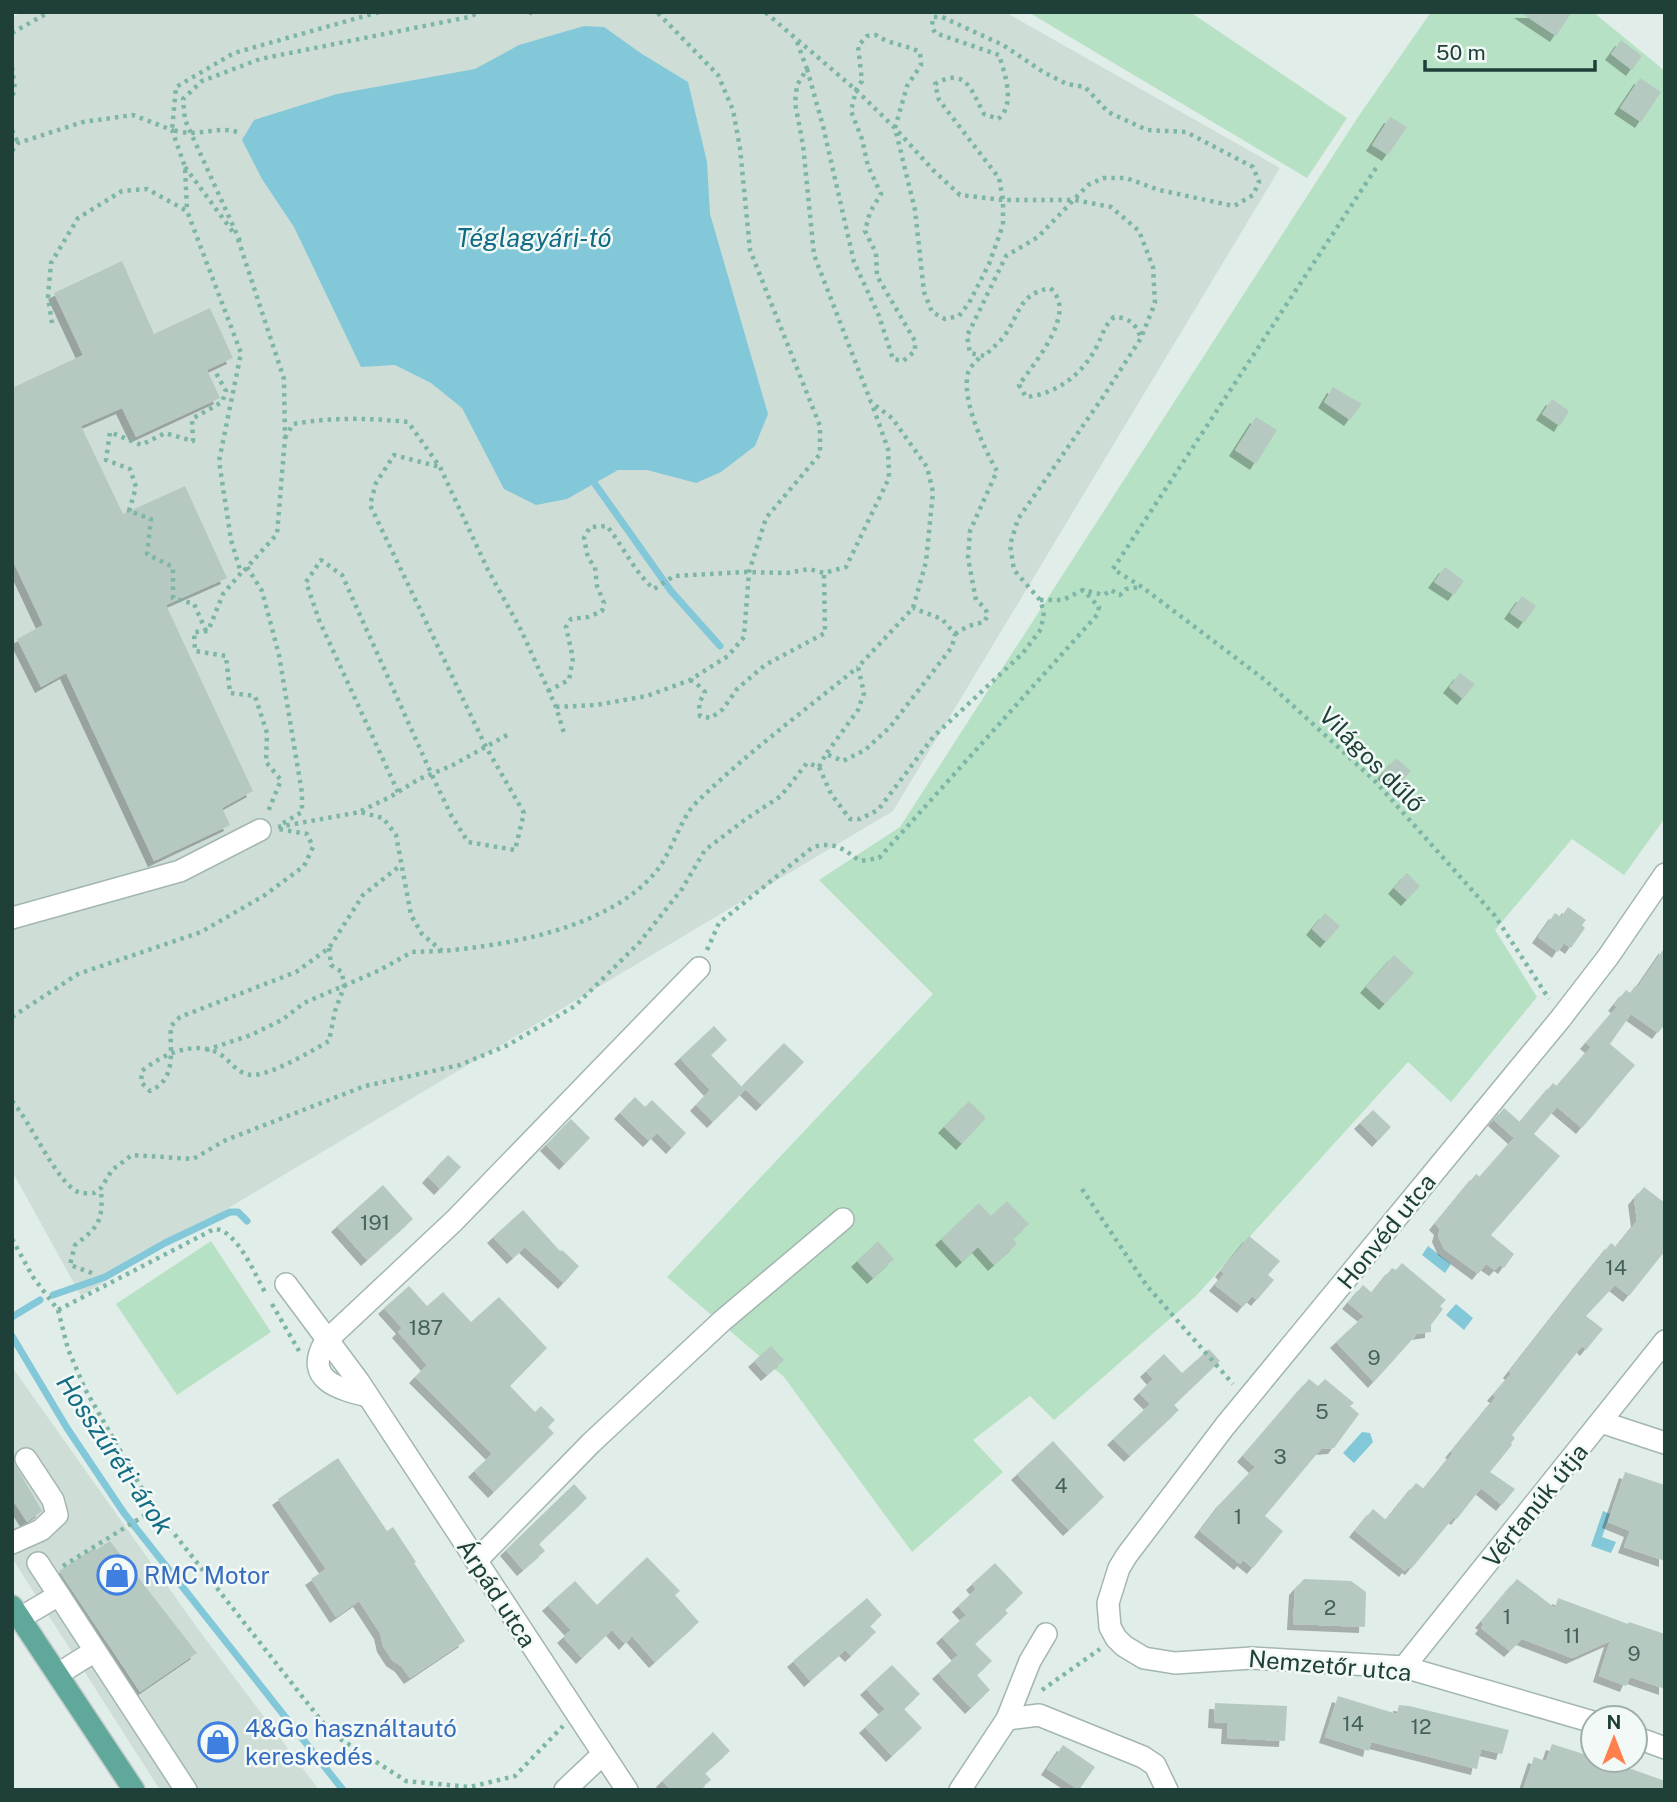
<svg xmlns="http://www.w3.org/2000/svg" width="1677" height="1802" viewBox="0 0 1677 1802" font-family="'Public Sans',sans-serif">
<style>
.built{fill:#cfddd7}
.green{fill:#b7e1c4}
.water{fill:#82c8d9}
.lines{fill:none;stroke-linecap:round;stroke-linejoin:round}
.stream{stroke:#82c8d9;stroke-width:7}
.building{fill:#b6c9c1;filter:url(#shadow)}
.minor-casing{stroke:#a3b6b0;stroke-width:24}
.major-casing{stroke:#c0cac8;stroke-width:24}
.path{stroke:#7db5a6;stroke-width:4.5;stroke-dasharray:3.5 5;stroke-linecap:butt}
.minor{stroke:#fff;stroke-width:21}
.major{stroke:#60a899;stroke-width:21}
.labels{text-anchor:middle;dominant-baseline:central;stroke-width:5;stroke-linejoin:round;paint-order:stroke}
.number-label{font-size:21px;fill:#45625b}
.street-label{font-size:24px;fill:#1f4039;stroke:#f2f9f6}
.shop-label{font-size:24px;fill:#366cbe;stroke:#f2f9f6;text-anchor:start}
.water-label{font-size:26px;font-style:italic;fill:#126c84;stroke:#f2f9f6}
</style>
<defs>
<filter id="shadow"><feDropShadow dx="-6" dy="6" stdDeviation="0" flood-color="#0004"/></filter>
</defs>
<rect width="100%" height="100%" fill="#e1ede8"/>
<g class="built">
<polygon points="23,12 1005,12 1280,168 893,811 81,1296 12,1171 12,17"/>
<polygon points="12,1367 198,1629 319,1790 160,1790 12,1558"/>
</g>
<g class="green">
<polygon points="1028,12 1190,12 1347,118 1307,178"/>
<polygon points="1431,12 1593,12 1665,71 1665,818 1624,875 1572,839 1495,930 1537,997 1451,1102 1408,1062 1196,1296 1054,1420 1030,1396 973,1440 1003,1472 912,1552 784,1377 667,1277 933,994 819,880 900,827 1358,117"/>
<polygon points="211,1241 271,1332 177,1395 116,1304"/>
</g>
<g class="water">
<polygon points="584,26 604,27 642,54 688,82 707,162 710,214 768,414 755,446 721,472 696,483 647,470 618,470 567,499 536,505 504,489 462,408 431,383 395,365 361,367 294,227 262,179 242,140 254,120 337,94 475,69 519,45"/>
<polygon points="1428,1246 1451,1264 1445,1273 1422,1255"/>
<polygon points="1456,1304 1473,1318 1464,1330 1446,1315"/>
<polygon points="1362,1432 1370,1433 1373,1442 1354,1463 1343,1453"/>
<polygon points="1603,1511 1610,1514 1602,1537 1616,1542 1611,1553 1591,1546"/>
</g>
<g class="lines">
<g class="stream">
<polyline points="595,484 671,591 720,646"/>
<polyline points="53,1295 105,1277 165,1243 230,1212 238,1212 247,1221"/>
<polyline points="12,1317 40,1300"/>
<polyline points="12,1336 67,1428 124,1513 343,1790"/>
</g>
</g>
<g class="building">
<polygon points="1520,12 1572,12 1556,36"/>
<polygon points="1621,40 1642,56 1632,70 1611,54"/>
<polygon points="1640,78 1661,92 1641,122 1620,108"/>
<polygon points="1390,117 1407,127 1388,155 1372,145"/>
<polygon points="122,261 154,334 210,308 233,358 207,370 220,398 136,437 122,408 81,426 123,514 185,486 227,578 166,605 253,791 222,808 230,825 154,861 66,673 41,687 17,639 43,625 12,559 12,388 83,355 54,293"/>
<polygon points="1333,387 1362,404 1350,420 1324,402"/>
<polygon points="1552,399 1569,411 1560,426 1542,414"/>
<polygon points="1256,417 1277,430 1256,464 1235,450"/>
<polygon points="1445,567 1464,581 1454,595 1434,582"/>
<polygon points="1522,596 1536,606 1524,623 1510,613"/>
<polygon points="1460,673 1475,684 1463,699 1449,687"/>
<polygon points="1396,758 1411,771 1397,786 1383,773"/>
<polygon points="1407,873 1420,886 1407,900 1394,888"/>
<polygon points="1568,907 1586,920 1582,925 1585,928 1571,948 1564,943 1558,952 1538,937 1555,913 1561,917"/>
<polygon points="1325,913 1340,926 1326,942 1312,929"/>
<polygon points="1665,947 1665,1024 1658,1033 1631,1014 1610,1044 1635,1065 1582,1128 1557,1107 1534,1134 1560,1156 1491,1235 1514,1254 1504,1268 1500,1265 1495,1270 1486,1264 1478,1274 1444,1249 1438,1236 1440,1229 1435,1224 1476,1174 1480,1177 1514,1138 1494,1120 1504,1108 1520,1122 1553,1083 1557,1086 1591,1047 1586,1043 1617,1007 1614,1005 1626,990 1630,993 1635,986 1637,988"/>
<polygon points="1394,955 1414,973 1385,1004 1366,987"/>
<polygon points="714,1026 727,1040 711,1055 745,1090 713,1122 696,1105 710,1090 680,1058"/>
<polygon points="784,1043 804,1062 762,1105 742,1086"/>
<polygon points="635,1097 645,1107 652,1100 686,1133 672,1148 657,1133 649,1141 620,1113"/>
<polygon points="969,1101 986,1118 962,1144 944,1127"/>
<polygon points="1373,1110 1391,1127 1378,1141 1360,1123"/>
<polygon points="571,1119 590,1138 565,1164 546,1145"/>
<polygon points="448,1155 461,1167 440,1189 428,1177"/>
<polygon points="383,1185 413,1219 367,1260 337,1226"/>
<polygon points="1644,1187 1665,1203 1665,1251 1629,1296 1615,1285 1586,1316 1603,1329 1586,1350 1582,1346 1512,1435 1515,1438 1511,1443 1512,1445 1490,1472 1515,1489 1502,1505 1481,1488 1457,1519 1454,1517 1411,1569 1408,1567 1405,1571 1355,1531 1373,1509 1386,1520 1416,1483 1424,1489 1453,1453 1451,1452 1496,1397 1493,1395 1511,1374 1509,1372 1581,1280 1611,1243 1616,1247 1637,1221 1634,1199"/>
<polygon points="1007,1201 1029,1224 1013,1239 1017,1244 994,1265 978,1247 962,1262 941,1239 979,1203 991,1216"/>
<polygon points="523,1210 560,1251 562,1250 579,1266 564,1283 525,1247 513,1258 493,1237"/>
<polygon points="1249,1236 1280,1261 1268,1275 1274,1280 1257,1300 1252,1296 1243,1307 1215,1285 1224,1274 1221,1271"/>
<polygon points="878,1241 894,1259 873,1278 857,1261"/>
<polygon points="1402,1263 1446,1300 1440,1306 1443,1309 1431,1325 1431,1332 1417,1334 1374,1382 1336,1342 1364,1316 1348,1303 1363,1285 1372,1293 1392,1268 1396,1270"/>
<polygon points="409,1286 427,1306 443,1292 471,1322 499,1297 547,1348 510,1386 535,1412 541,1406 555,1420 548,1427 554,1433 494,1492 474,1471 492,1454 415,1377 427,1365 398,1332 402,1328 384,1308"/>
<polygon points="771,1346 784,1360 767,1375 754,1361"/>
<polygon points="1209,1349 1220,1361 1174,1405 1179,1410 1130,1456 1113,1439 1150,1404 1139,1393 1153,1379 1146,1371 1164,1354 1182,1373"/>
<polygon points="1309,1379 1318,1386 1325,1379 1354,1403 1350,1406 1359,1414 1334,1448 1321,1449 1265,1516 1283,1531 1253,1568 1243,1560 1240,1564 1200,1531 1222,1502 1255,1467 1243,1456"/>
<polygon points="1053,1441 1104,1497 1069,1530 1017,1474"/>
<polygon points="338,1458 387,1531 393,1527 416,1562 414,1563 465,1641 410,1678 401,1666 392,1660 383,1646 380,1633 359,1601 336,1617 311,1579 326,1569 278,1499"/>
<polygon points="12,1459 42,1511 27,1522 12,1499"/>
<polygon points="1625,1472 1665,1485 1665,1561 1624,1547 1630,1531 1608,1522"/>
<polygon points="574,1484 587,1498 539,1544 545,1551 523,1570 506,1550"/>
<polygon points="110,1541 197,1653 140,1692 59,1571 94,1548 96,1550"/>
<polygon points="647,1557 680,1591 675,1595 699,1622 655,1662 632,1636 625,1644 612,1630 582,1658 563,1637 571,1630 548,1605 575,1581 597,1605"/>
<polygon points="995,1563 1023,1593 1005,1610 1008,1613 975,1644 992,1661 977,1675 990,1690 971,1708 938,1673 958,1655 942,1637 966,1615 958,1606 976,1589 972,1584"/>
<polygon points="1304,1579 1351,1581 1366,1592 1365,1627 1293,1624 1295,1589"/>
<polygon points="1517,1579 1555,1608 1558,1598 1628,1624 1629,1622 1665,1634 1665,1689 1630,1677 1626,1686 1599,1676 1610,1641 1572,1658 1522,1639 1510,1651 1481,1628 1484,1624 1481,1622"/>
<polygon points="867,1598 882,1615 870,1626 876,1632 851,1656 845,1650 810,1681 793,1661"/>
<polygon points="892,1665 920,1694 904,1709 922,1728 892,1756 865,1727 885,1709 866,1689"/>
<polygon points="1338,1696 1397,1714 1399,1705 1409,1706 1509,1730 1502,1754 1481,1749 1477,1769 1371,1742 1369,1751 1325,1737"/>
<polygon points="1215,1703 1287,1706 1285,1741 1227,1738 1228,1723 1214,1722"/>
<polygon points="713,1732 730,1751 705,1773 711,1780 699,1790 671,1790 662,1781"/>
<polygon points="1552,1744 1593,1757 1593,1760 1606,1760 1665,1781 1665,1790 1523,1790 1534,1757 1546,1761"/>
<polygon points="1063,1745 1095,1767 1079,1790 1047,1769"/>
</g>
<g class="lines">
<g class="minor-casing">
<g id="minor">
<polyline points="12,918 180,871 260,830"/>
<polyline points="286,1284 359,1382 627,1790"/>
<path d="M368,1396C339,1389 303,1380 325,1342L454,1221L699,968"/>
<polyline points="1601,1422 1665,1443"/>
<polyline points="12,1543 41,1530 57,1515 53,1500 26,1459"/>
<polyline points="476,1561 591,1443 722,1321 843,1219"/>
<polyline points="38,1563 186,1790"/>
<polyline points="20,1618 59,1595"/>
<polyline points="1404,1667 1665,1341"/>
<polyline points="58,1674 95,1651"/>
<polyline points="1007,1719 1039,1715 1143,1757 1155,1765 1167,1790"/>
<polyline points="1593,1722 1404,1667 1252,1658 1175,1663 1144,1658 1124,1646 1116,1638 1110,1627 1108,1603 1119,1568 1127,1555 1225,1426 1561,1018 1608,957 1665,874"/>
<polyline points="1635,1737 1665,1748"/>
<polyline points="565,1790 603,1754"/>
<polyline points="960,1790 1007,1719 1030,1661 1046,1634"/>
</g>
</g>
<g class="major-casing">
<polyline id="major" points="12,1606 134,1790"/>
</g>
<g class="path">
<polyline points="529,12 534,14"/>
<polyline points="12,33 49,12"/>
<polyline points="797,42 807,69 797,85 795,103 803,145 814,255 871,402 892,418 927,467 933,492 926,562 913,608 858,667 864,693 858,710 826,754"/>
<polyline points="12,67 15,90 12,96"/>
<path d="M807,69L823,126L854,262L879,316L893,359L903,361L915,351V341L877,276L876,253L865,231L870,212L881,194L868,166L862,139L851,111L856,90L862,81L858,46L867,36L876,35C891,45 904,44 920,52L921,65L907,86L895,128L915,210L924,292L932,312L945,319L959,316L969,303L989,264L1003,225V200L999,178L939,100L935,84C966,66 971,90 984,114L998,119C1016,105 1005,74 999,55L935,33L932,26L933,17H942L1003,45L1043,72L1067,84L1085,87L1108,112L1147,130L1186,132L1253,167L1259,182L1253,195L1234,206L1159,190L1126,178H1103L1088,185L1038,237L1006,256L967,336L970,353L985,356C991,349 999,343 1005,335C1020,313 1019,294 1050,288C1079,312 1034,363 1019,385L1026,397C1057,394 1083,374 1097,346C1103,334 1104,326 1114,317C1130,318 1135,323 1141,338"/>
<polyline points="12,130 18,143"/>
<path d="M237,132C222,127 205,133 190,133C184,133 177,131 172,130L176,87L234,53L379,12"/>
<polyline points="12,151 18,143 83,122 133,115 172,130 185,167 187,211"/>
<polyline points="185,167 233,232"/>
<polyline points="1376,168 1113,569 1142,587 1265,680 1374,780 1495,916 1549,999"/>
<polyline points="238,239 284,379 285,438 277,534 242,573"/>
<polyline points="240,241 185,120 183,99 202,81 260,59 469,17 480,12"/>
<polyline points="52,323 48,297 51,263 78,218 122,191 147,189 187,211 241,353 219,461 231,540 241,573 223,594 208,631 194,632 195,651 226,656 230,693 255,696 267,733 266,762 281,780 267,814"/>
<path d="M285,438L293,424C331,417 370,418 408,422L440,467L488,570L521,630L556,707L564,733"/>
<polyline points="247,567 262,591 279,655 302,793 302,812 280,825"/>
<polyline points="1040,600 1063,600 1083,590 1104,595 1111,590 1120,595 1126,589 1141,587"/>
<polyline points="206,631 194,604 173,598 173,567 147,554 151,519 129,511 136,487 130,469 106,460 110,432 141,445 165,433 193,441 192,419 222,402 226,391 216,373"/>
<path d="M955,634L968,626L984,622L988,615L985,608L976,600L968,558L970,531L997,471C984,449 961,399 968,373C969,367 977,361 981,356"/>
<polyline points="690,680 696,683 705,692 699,703 700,716 711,718 723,709 737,689 765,665 825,633 824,573"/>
<path d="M548,691L569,680L573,658L566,627L571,619L588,617L602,611L604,603L597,586L595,567L588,558L584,538L590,527L607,526C623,546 635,573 654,589L674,576L742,572L787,573L809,569L824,573L846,567L889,478L888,449L872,404"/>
<polyline points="556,707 596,705 647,696 690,680 728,656 744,637 749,572 766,518 820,454 820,426 750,250 740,148 733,110 718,75 657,12"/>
<polyline points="819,767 826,754 843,761 865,750 890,727 952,647 955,634 942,619 913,608"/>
<polyline points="398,792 319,620 306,582 321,560 342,575 431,773 451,815 468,842 515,850 524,813 486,747 370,505 376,483 394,455 440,467"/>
<polyline points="361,811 390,797 419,779 451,766 509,734"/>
<path d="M278,827L360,812L383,818L396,835L411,915L422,934L442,951C510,945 607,928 654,874C671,855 680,820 694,805C744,755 803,712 858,667"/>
<path d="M329,948L331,965L342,972L344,987L335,1011L329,1041C312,1051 274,1073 255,1075C237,1076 231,1060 218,1053C194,1040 161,1055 142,1071L141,1082L150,1091C178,1078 169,1052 171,1026L180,1017L296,972L329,948L363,895L401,865"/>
<path d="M707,950L719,923L813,847C835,841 843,849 860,861L879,858L1097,615L1099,607L1083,590"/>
<polyline points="12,1017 78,974 201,932 265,895 304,866 313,847 307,834 279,829"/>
<polyline points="206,1050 251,1035 282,1020 304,1003 380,970 412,952 440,951"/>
<path d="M12,1101C30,1121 57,1183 78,1192C82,1194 90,1193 94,1193L101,1188L112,1170L132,1155L193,1159L226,1140L365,1086L460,1065L508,1045L575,1006L639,943L682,889L705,850L746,819L781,796L807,763L819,767L831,794L850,819H860L878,810L934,736L1023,653L1041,629L1044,612L1040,600L1014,570L1010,545L1018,519L1105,394L1141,338L1155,303L1153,267L1139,231L1111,207L1075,200H1003L960,195L933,170L895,128L856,90L765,12"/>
<polyline points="1082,1189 1147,1286 1233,1384"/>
<path d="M12,1239L33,1277L58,1310L214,1229C237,1229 255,1275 266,1294"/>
<path d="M92,1273L70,1265L75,1245C100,1226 103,1220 101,1189"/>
<polyline points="272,1304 299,1351"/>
<polyline points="58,1310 68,1349 85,1389 150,1503 331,1733 406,1781 470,1787 515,1776 563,1726"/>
<polyline points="63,1566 155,1509"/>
<polyline points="1042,1690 1100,1649"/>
</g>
<use href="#minor" class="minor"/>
<use href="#major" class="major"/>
</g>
<defs>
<g id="shop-ring" transform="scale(2.0125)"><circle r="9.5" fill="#f2f9f6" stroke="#3f7fe0" stroke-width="1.5"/><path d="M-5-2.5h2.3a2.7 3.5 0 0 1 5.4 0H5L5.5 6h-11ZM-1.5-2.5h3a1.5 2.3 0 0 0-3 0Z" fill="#3f7fe0"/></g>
</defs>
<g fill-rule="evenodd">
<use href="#shop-ring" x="117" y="1575"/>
<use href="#shop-ring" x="218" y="1742"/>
</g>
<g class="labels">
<g class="number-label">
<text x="375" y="1222">191</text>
<text x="1616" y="1267">14</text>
<text x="426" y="1327">187</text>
<text x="1374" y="1357">9</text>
<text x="1322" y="1411">5</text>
<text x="1280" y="1456">3</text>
<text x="1061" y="1485">4</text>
<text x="1238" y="1516">1</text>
<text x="1330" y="1607">2</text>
<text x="1507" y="1616">1</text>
<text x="1572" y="1635">11</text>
<text x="1634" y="1653">9</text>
<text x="1353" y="1723">14</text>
<text x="1421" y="1726">12</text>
</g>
<g class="street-label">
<text transform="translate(1372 759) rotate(45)">Világos dűlő</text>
<text transform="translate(1386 1231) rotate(-51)">Honvéd utca</text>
<text transform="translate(1535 1505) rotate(-51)">Vértanúk útja</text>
<text transform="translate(497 1593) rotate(57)">Árpád utca</text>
<text transform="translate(1330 1665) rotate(5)">Nemzetőr utca</text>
</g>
<g class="shop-label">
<text x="144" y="1575">RMC Motor</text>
<text x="245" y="1728">4&amp;Go használtautó<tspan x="245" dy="28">kereskedés</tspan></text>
</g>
<g class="water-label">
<text x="534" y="237">Téglagyári-tó</text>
<text transform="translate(115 1454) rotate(56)">Hosszúréti-árok</text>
</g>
</g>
<rect width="1677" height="1802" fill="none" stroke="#1f4039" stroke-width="28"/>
<g transform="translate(1614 1739)"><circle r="33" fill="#f2f9f6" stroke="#9eafaa" stroke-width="2"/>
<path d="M0-5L12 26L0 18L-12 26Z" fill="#ff804d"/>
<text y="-10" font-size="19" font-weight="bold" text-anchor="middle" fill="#1f4039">N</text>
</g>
<path d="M1425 60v10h170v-10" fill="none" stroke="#1f4039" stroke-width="3.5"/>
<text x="1436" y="60" font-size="21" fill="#1f4039" stroke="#f2f9f6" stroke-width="5" paint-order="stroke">50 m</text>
</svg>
